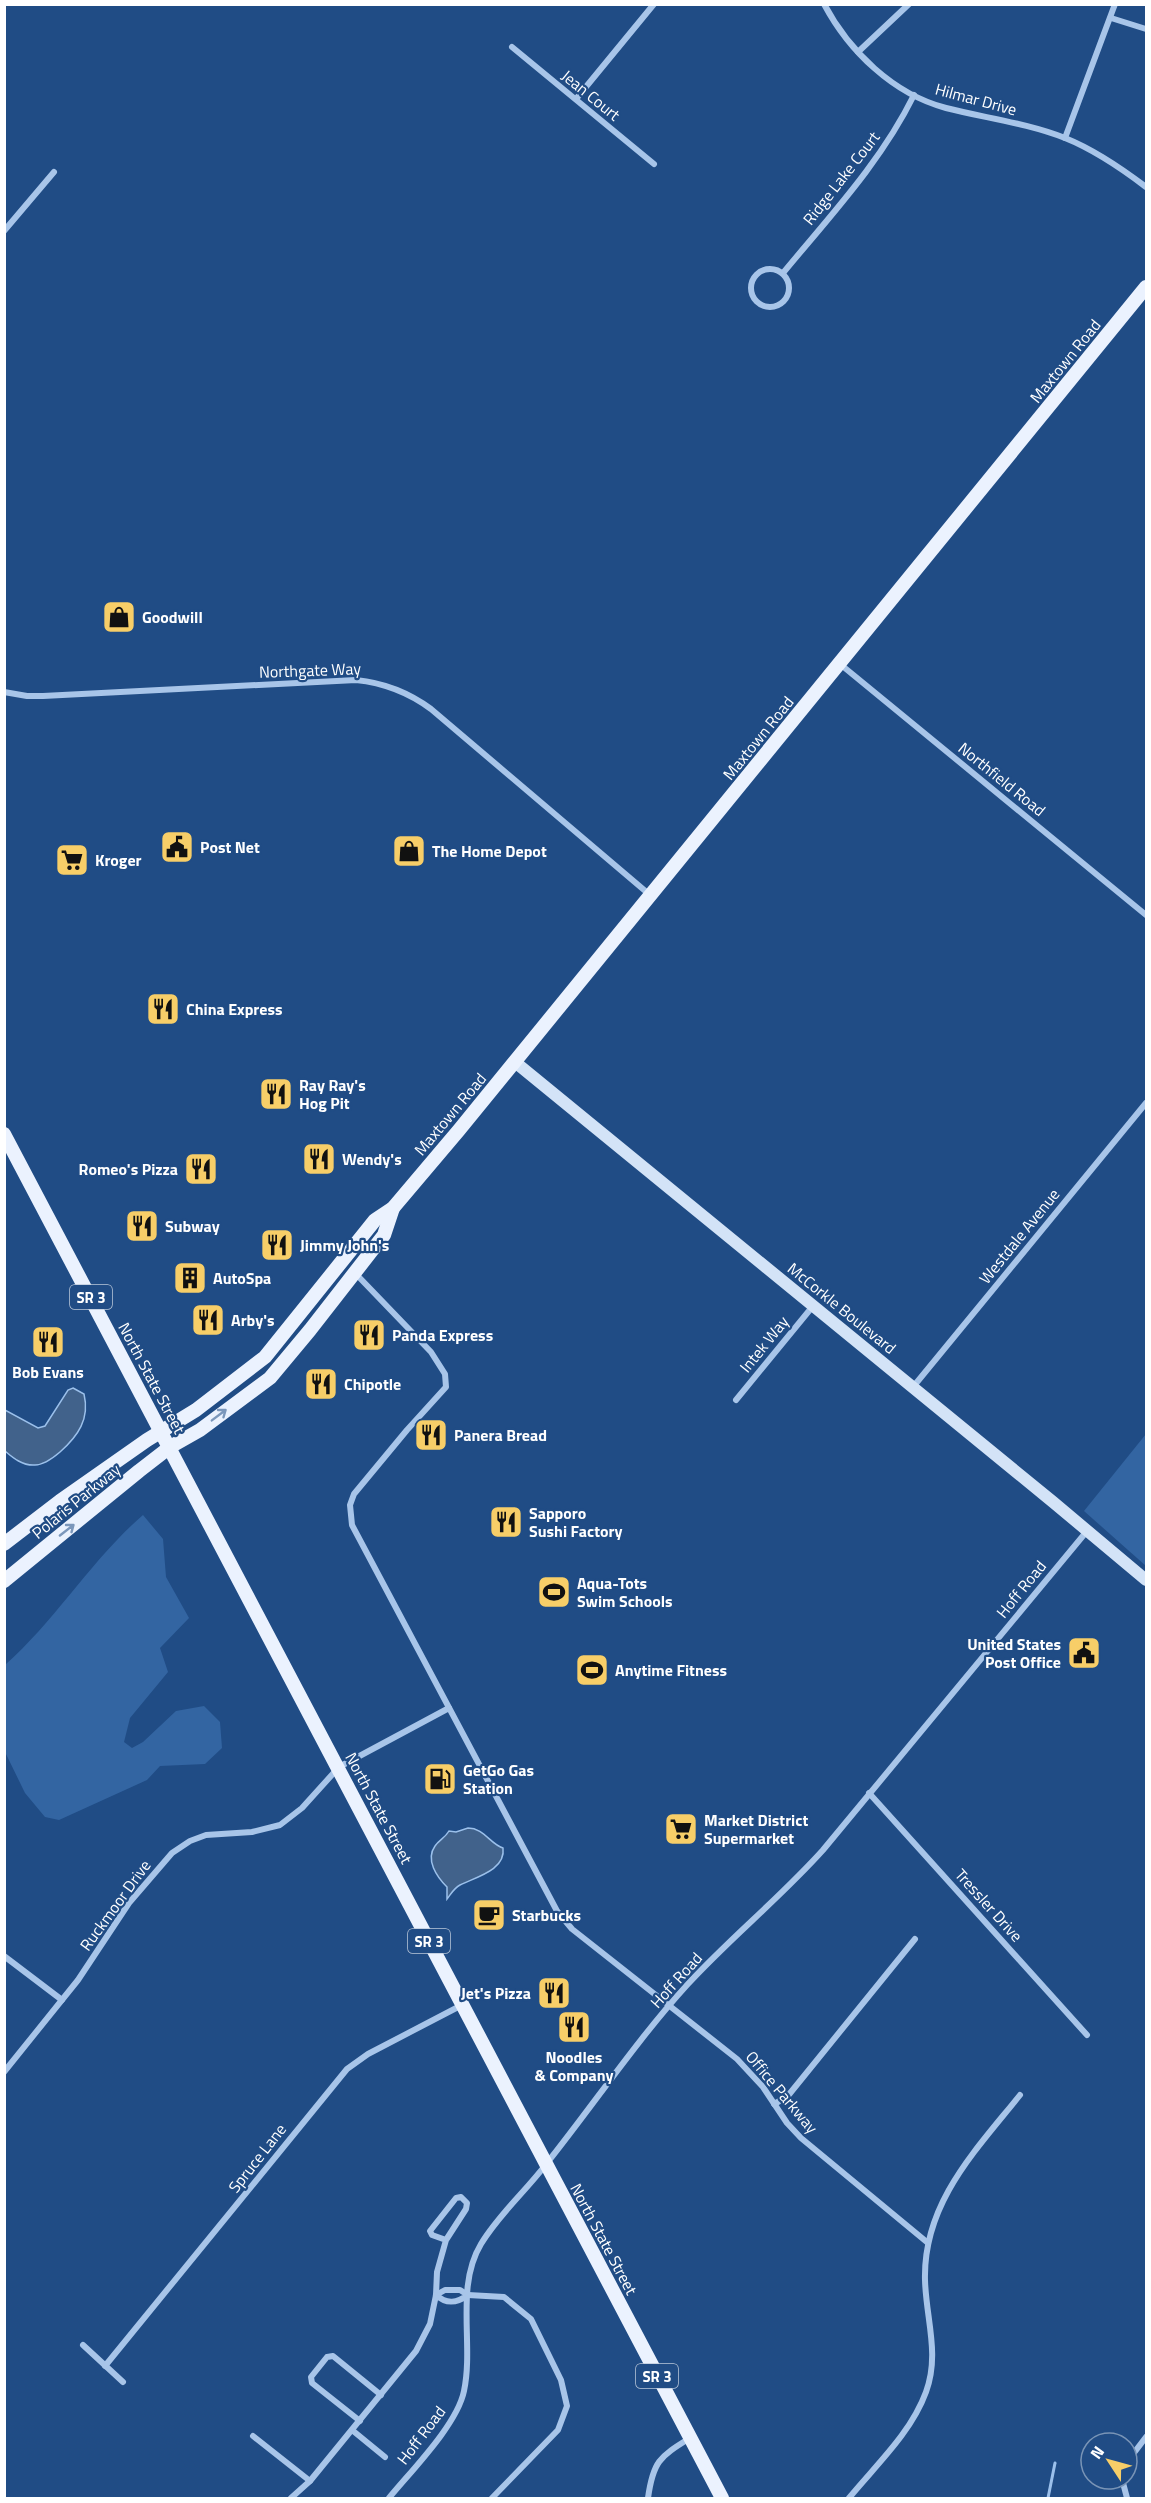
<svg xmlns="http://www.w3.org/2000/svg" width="1151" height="2503" viewBox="0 0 1151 2503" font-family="'Titillium Web',sans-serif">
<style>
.green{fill:#3365a2}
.water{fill:#41628b;stroke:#9bc0eb;stroke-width:1.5}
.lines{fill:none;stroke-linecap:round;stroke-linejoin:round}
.stream{stroke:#9bc0eb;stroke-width:3}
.street{stroke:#a8c5e9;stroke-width:6}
.secondary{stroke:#d3e3f7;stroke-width:12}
.primary{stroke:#ebf2fe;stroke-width:14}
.oneway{stroke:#7b97bb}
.labels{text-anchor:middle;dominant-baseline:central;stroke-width:4.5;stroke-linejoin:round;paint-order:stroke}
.shield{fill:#204c85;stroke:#bcc9da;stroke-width:1.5}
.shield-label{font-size:15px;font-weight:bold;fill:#fff}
.street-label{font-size:16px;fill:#fff;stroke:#204c85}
.poi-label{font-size:16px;font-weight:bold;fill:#fff;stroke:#204c85;text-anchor:start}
</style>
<rect width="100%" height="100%" fill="#204c85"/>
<g class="green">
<polygon points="1146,1434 1146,1566 1084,1511"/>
<path d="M143,1515L163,1539L166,1577L189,1618L160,1648L168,1672L130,1718L124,1742L132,1748L143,1742L176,1711L204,1706L220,1722L222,1748L205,1764L160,1766L147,1780L59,1820L45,1817L25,1793L5,1752V1665C56,1620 91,1560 143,1515Z"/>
</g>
<g class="water">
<path d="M73,1388L84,1394C90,1419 78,1436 60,1452C53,1458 44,1465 35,1465C23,1466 13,1458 5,1451V1410L38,1428L45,1426L68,1390Z"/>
<path d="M468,1828C484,1828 490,1844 503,1848C506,1870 476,1877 460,1885C454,1888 451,1894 447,1899V1887C437,1877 425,1860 435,1846C439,1840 445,1838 449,1831L456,1832Z"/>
</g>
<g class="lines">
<polyline class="stream" points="1048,2498 1055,2463"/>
<g class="street">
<path d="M824,4C849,51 893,94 946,108C985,118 1027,123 1065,138C1095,150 1121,168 1146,187"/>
<polyline points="1111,18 1146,29"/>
<polyline points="512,47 654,164"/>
<polyline points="858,52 909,4"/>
<polyline points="576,99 654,4"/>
<polyline points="1065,138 1115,4"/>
<polyline points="4,231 54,172"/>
<circle cx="770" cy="288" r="19"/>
<path d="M783,273C830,216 881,162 914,95"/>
<polyline points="840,664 1146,915"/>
<path d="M4,692L27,696H43L356,680C385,683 408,692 431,709L650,895"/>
<polyline points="355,1273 431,1352 445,1374 446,1387 407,1430 354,1494 350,1505 352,1525 557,1911 572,1929 737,2059 763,2087 787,2123 801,2138 928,2243"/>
<polyline points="913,1387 1146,1103"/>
<polyline points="736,1400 813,1306"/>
<polyline points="869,1793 1087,2035"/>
<polyline points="4,1956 62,2000"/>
<polyline points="4,2072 78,1980 129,1903 172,1853 190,1841 206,1835 252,1832 280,1825 302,1808 339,1767 449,1708"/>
<polyline points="774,2104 787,2097 915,1939"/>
<path d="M445,2290H460L468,2295C457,2303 447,2305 436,2295Z"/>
<polyline points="468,2295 504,2297 531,2319 561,2380 567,2406 558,2430 492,2498"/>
<polyline points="83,2345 123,2382"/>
<polyline points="105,2366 347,2069 368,2054 462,2005"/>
<polyline points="360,2421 312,2383 311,2377 327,2357 333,2356 381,2395"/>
<polyline points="352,2430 385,2457"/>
<polyline points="253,2436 310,2481"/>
<polyline points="1127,2462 1146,2437"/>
<polyline points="1122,2479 1127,2498"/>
<polyline points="291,2498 310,2481 416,2351 430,2324 436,2295 437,2272 446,2240 466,2209 467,2203 461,2197 456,2198 430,2231 432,2235 446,2240"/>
<path d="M389,2498C411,2471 457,2425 464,2391C474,2344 455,2287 481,2244C499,2214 526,2191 547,2163C594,2104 637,2040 687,1985C730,1938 780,1898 823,1850L1087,1531"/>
<path d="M648,2498C653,2462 659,2457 690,2438"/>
<path d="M849,2498C876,2465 911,2433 926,2392C940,2354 926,2319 925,2280C923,2203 976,2150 1020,2095"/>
</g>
<polyline class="secondary" points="515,1062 1053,1502 1146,1580"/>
<g class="primary">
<polyline points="4,1134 722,2498"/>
<polyline points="4,1544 60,1501 147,1440 196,1410 265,1357 375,1220 393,1208 459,1130 1146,287"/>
<polyline points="4,1581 139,1471 170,1447 200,1430 270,1378 310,1330 384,1235 393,1208"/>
</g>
</g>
<defs><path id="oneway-shaft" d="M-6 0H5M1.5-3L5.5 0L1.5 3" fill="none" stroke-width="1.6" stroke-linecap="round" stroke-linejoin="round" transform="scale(1.5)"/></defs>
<g class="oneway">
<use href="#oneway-shaft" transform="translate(219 1415) rotate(-37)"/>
<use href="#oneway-shaft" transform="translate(67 1530) rotate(-38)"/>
</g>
<defs>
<g id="shop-square" transform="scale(1.725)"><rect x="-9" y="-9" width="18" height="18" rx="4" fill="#f7ce68" stroke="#204c85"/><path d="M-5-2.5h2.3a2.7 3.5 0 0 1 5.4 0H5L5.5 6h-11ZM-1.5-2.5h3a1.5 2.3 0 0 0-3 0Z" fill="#111"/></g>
<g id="civic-square" transform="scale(1.725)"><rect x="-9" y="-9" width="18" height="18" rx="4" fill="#f7ce68" stroke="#204c85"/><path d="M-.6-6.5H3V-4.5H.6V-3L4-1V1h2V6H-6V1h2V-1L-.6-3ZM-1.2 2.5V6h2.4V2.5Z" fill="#111"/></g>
<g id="supermarket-square" transform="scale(1.725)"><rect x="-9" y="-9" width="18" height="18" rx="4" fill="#f7ce68" stroke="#204c85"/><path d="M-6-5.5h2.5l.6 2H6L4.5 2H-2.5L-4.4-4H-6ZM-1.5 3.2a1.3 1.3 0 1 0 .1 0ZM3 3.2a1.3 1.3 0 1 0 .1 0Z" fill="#111"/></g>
<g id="restaurant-square" transform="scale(1.725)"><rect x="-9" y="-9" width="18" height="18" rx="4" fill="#f7ce68" stroke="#204c85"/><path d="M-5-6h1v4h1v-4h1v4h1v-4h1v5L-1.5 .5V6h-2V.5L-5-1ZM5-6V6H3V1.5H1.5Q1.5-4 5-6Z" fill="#111"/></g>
<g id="building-square" transform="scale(1.725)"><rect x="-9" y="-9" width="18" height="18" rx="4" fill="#f7ce68" stroke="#204c85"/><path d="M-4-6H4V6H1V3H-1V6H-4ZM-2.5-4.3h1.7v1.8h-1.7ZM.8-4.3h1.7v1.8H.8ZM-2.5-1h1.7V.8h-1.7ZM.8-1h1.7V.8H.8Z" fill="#111"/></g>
<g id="stadium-square" transform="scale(1.725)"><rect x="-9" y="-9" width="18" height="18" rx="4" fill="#f7ce68" stroke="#204c85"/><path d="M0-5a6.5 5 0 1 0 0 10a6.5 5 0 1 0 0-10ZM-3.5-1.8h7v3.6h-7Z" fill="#111"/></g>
<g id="fuel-square" transform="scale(1.725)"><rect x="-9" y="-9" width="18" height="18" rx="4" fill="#f7ce68" stroke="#204c85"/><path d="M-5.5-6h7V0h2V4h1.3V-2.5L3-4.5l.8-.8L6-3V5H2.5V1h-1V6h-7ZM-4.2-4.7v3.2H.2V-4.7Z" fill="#111"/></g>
<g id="cafe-square" transform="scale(1.725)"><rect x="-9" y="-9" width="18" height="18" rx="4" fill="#f7ce68" stroke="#204c85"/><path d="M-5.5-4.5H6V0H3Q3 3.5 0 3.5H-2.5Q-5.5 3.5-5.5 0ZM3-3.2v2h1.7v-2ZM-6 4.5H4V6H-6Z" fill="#111"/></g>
</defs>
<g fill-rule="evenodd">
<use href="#shop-square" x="119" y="617"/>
<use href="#civic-square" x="177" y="847"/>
<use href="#shop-square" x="409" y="851"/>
<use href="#supermarket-square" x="72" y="860"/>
<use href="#restaurant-square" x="163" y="1009"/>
<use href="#restaurant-square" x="276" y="1094"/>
<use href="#restaurant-square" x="319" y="1159"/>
<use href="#restaurant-square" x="201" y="1169"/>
<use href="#restaurant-square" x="142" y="1226"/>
<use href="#restaurant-square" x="277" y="1245"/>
<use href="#building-square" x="190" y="1278"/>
<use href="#restaurant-square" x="208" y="1320"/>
<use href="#restaurant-square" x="369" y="1335"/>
<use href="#restaurant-square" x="48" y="1342"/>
<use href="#restaurant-square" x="321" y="1384"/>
<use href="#restaurant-square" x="431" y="1435"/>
<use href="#restaurant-square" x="506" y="1522"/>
<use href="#stadium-square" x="554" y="1592"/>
<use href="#civic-square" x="1084" y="1653"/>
<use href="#stadium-square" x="592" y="1670"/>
<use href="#fuel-square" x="440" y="1779"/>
<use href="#supermarket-square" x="681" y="1829"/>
<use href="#cafe-square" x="489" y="1915"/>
<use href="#restaurant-square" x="554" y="1993"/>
<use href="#restaurant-square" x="574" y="2027"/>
</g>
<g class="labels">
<g class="shield">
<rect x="70" y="1285" width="42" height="24" rx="4.5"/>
<rect x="408" y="1929" width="42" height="24" rx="4.5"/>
<rect x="636" y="2364" width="42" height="24" rx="4.5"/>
</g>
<g class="shield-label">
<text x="91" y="1297">SR 3</text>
<text x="429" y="1941">SR 3</text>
<text x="657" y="2376">SR 3</text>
</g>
<g class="street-label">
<text transform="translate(591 95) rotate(39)">Jean Court</text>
<text transform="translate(976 99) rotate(15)">Hilmar Drive</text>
<text transform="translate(841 178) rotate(-52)">Ridge Lake Court</text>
<text transform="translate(1065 361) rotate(-51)">Maxtown Road</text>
<text transform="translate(310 670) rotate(-2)">Northgate Way</text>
<text transform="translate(758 738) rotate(-51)">Maxtown Road</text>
<text transform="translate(1002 779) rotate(39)">Northfield Road</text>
<text transform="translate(450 1114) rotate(-50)">Maxtown Road</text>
<text transform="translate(1019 1236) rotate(-51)">Westdale Avenue</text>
<text transform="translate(842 1308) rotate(39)">McCorkle Boulevard</text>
<text transform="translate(764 1344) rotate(-51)">Intek Way</text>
<text transform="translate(152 1378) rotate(62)">North State Street</text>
<text transform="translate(76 1501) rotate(-39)">Polaris Parkway</text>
<text transform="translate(1021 1589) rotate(-51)">Hoff Road</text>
<text transform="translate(379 1808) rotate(62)">North State Street</text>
<text transform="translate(115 1905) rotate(-54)">Ruckmoor Drive</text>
<text transform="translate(989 1905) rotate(48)">Tressler Drive</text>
<text transform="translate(676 1980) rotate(-48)">Hoff Road</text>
<text transform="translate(782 2092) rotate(50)">Office Parkway</text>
<text transform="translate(257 2158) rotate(-52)">Spruce Lane</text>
<text transform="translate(604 2239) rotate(62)">North State Street</text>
<text transform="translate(421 2435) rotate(-53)">Hoff Road</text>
</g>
<g class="poi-label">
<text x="142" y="617">Goodwill</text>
<text x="200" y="847">Post Net</text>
<text x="432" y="851">The Home Depot</text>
<text x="95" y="860">Kroger</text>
<text x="186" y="1009">China Express</text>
<text x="299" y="1085">Ray Ray's<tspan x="299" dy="18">Hog Pit</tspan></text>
<text x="342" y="1159">Wendy's</text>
<text x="178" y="1169" text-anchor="end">Romeo's Pizza</text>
<text x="165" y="1226">Subway</text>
<text x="300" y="1245">Jimmy John's</text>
<text x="213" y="1278">AutoSpa</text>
<text x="231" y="1320">Arby's</text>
<text x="392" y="1335">Panda Express</text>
<text x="48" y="1372" text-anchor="middle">Bob Evans</text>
<text x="344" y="1384">Chipotle</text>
<text x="454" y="1435">Panera Bread</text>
<text x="529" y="1513">Sapporo<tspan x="529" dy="18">Sushi Factory</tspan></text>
<text x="577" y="1583">Aqua-Tots<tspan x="577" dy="18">Swim Schools</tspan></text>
<text x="1061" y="1644" text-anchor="end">United States<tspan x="1061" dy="18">Post Office</tspan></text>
<text x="615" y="1670">Anytime Fitness</text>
<text x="463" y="1770">GetGo Gas<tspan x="463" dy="18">Station</tspan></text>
<text x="704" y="1820">Market District<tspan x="704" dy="18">Supermarket</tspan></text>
<text x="512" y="1915">Starbucks</text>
<text x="531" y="1993" text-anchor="end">Jet's Pizza</text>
<text x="574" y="2057" text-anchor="middle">Noodles<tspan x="574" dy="18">&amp; Company</tspan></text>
</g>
</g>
<rect width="1151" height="2503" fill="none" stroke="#ffffff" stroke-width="12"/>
<g transform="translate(1109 2461) rotate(306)"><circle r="28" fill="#204c85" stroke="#7994b6" stroke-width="1.5"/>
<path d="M0-4.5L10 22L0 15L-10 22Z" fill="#f7ce68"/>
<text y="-9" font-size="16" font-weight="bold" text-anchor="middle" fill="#ffffff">N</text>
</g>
</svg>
